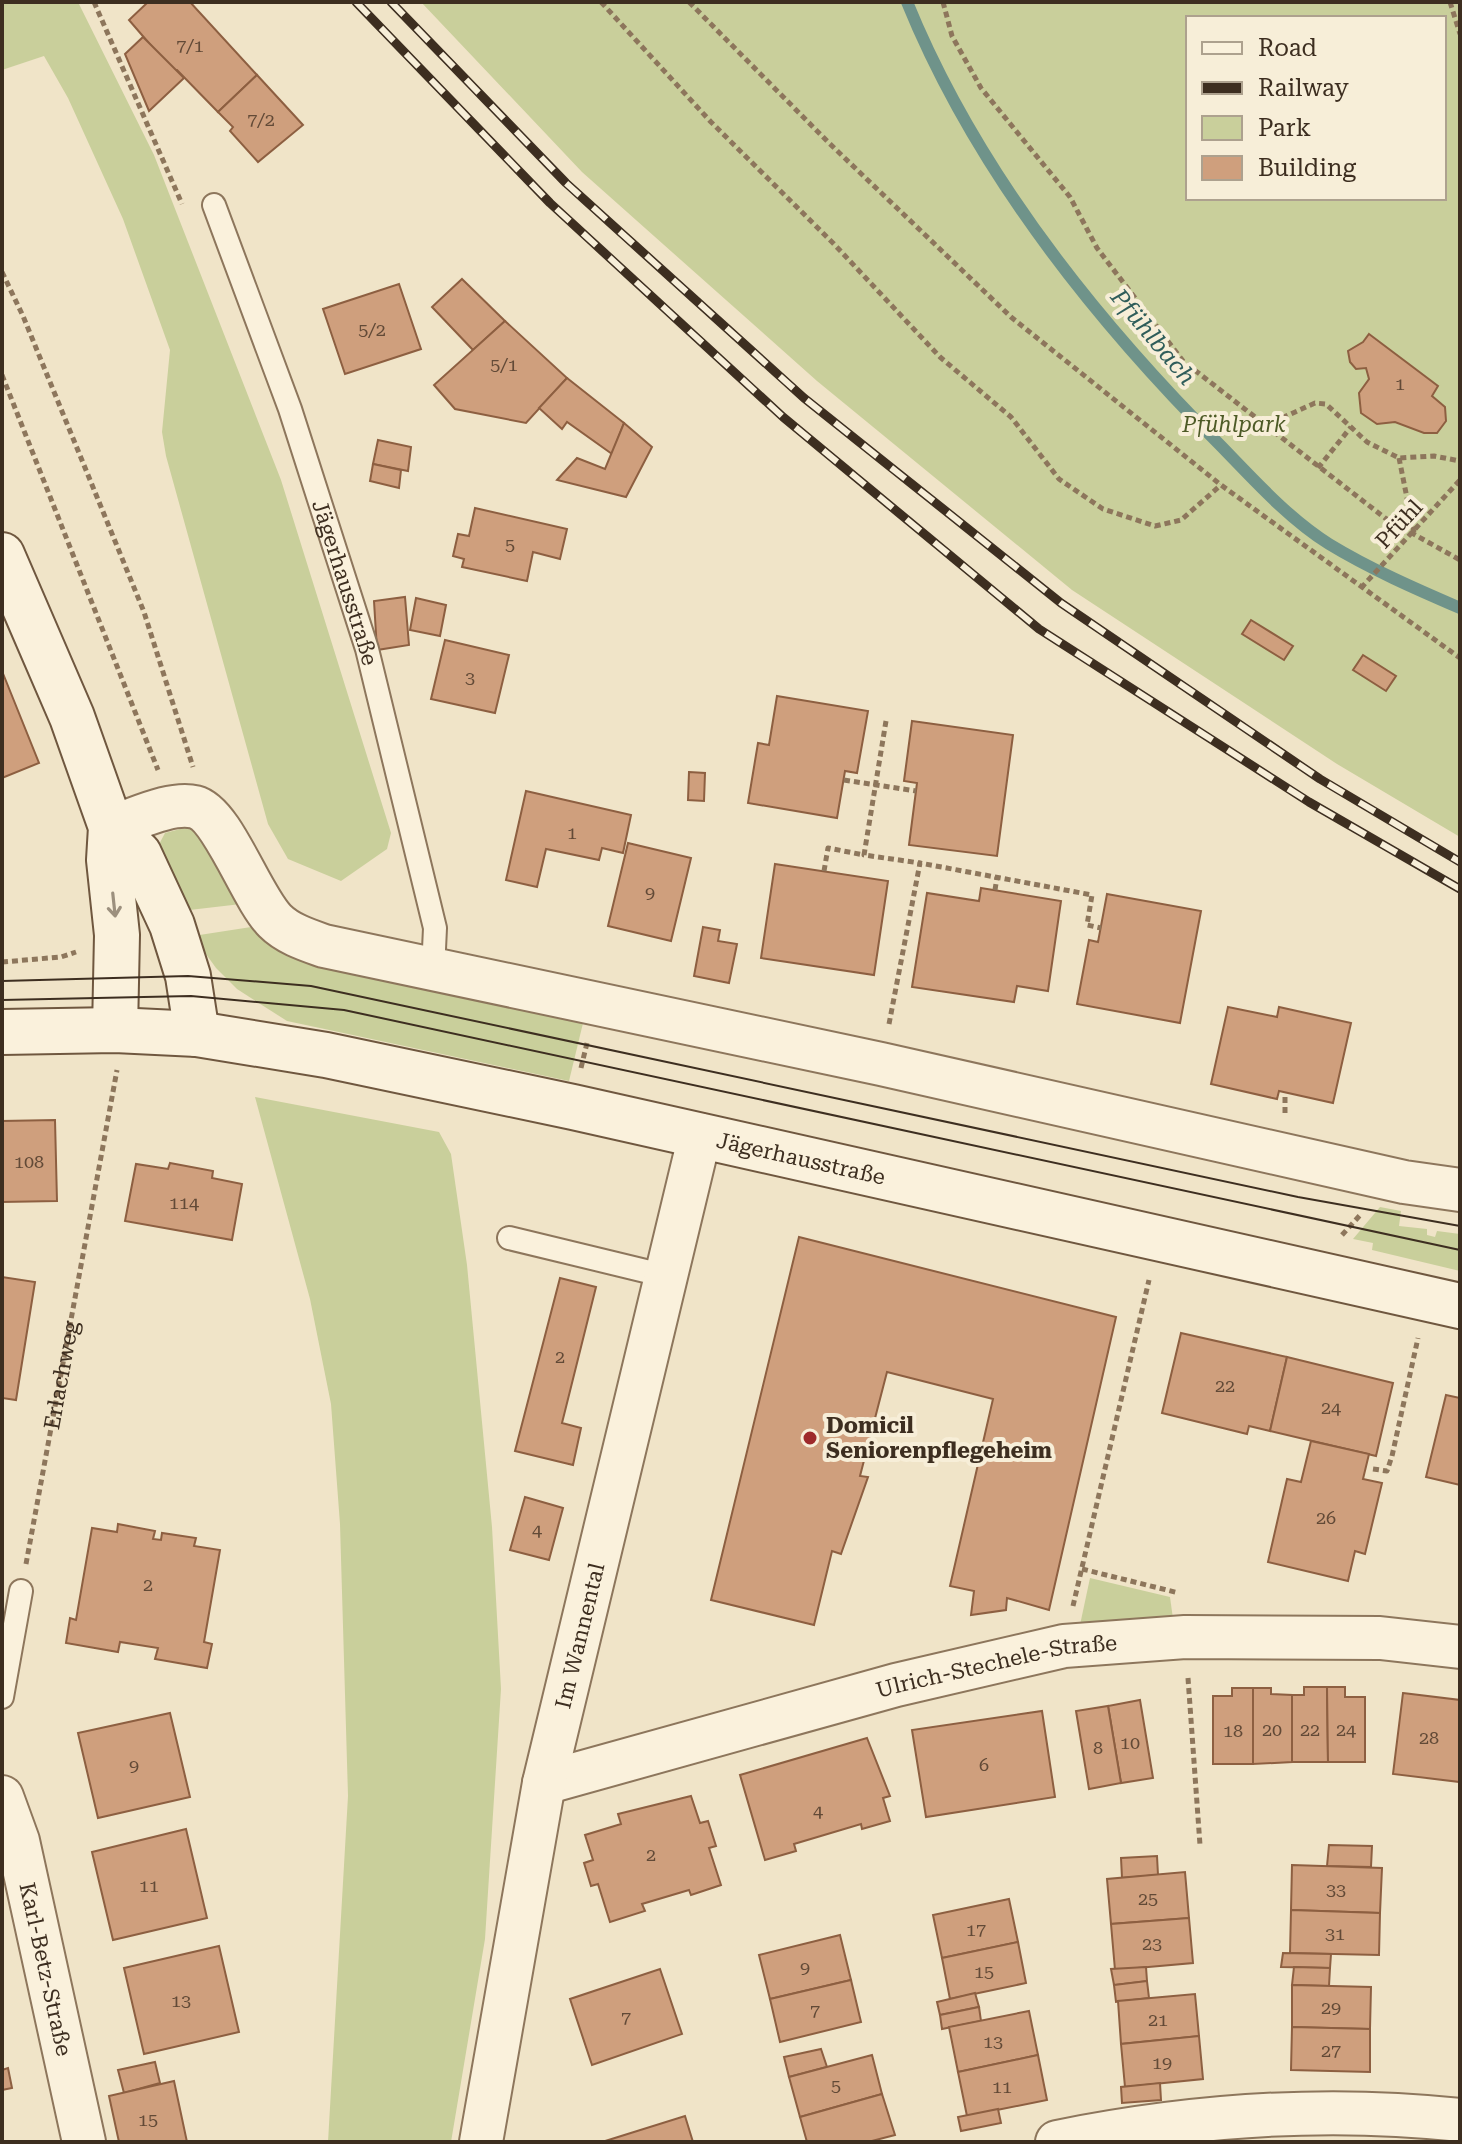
<svg xmlns="http://www.w3.org/2000/svg" width="1462" height="2144" viewBox="0 0 1462 2144" font-family="'Roboto Serif',serif">
<style>
.green{fill:#c9cf9b;fill-rule:evenodd}
.lines{fill:none;stroke-linecap:round;stroke-linejoin:round}
.stream{stroke:#6f938a;stroke-width:12}
.building{fill:#cf9f7d;stroke:#8d5f41;stroke-width:2}
.lane-casing{stroke:#8d765c;stroke-width:26}
.street-casing{stroke:#8d765c;stroke-width:46}
.secondary-casing{stroke:#6f573f;stroke-width:48}
.path{stroke:#8d765c;stroke-width:5;stroke-dasharray:6 4;stroke-linecap:butt}
.lane{stroke:#faf1dc;stroke-width:22}
.street{stroke:#faf1dc;stroke-width:42}
.secondary{stroke:#faf1dc;stroke-width:44}
.tram{stroke:#3d2e20;stroke-width:2}
.rail-casing{stroke:#3d2e20;stroke-width:9}
.rail{stroke:#f7eed8;stroke-width:6;stroke-dasharray:18;stroke-linecap:butt}
.oneway{stroke:#9c907e}
.poi-dot{fill:#9e2a2b;stroke:#f7eed8;stroke-width:3}
.labels{text-anchor:middle;dominant-baseline:central;stroke-width:8;stroke-linejoin:round;paint-order:stroke}
.number-label{font-size:18px;fill:#624a37}
.park-label{font-size:22px;font-style:italic;fill:#4d5a26;stroke:#f7eed8}
.street-label{font-size:22px;fill:#3d2e20;stroke:#f7eed8}
.poi-label{font-size:22px;font-weight:bold;fill:#3d2e20;stroke:#f7eed8;text-anchor:start}
.water-label{font-size:24px;font-style:italic;fill:#2f5d5a;stroke:#f7eed8}
</style>
<rect width="100%" height="100%" fill="#f0e4c8"/>
<g class="green">
<polygon points="2,2 78,2 154,155 281,480 391,833 387,849 341,881 288,859 268,824 166,456 162,432 170,350 123,219 68,98 44,56 2,70"/>
<path d="M421,2H1460V837L1337,764L1072,590L817,381L582,172ZM1188,18H1444V198H1188Z"/>
<polygon points="188,827 199,831 241,904 181,911 154,854 165,833"/>
<polygon points="257,926 584,1019 569,1081 287,1021 237,989 216,968 193,936"/>
<polygon points="255,1097 439,1132 451,1154 467,1265 492,1527 501,1689 485,1939 451,2142 328,2142 348,1796 340,1524 331,1404 310,1299"/>
<polygon points="1380,1207 1401,1211 1399,1226 1427,1229 1427,1235 1435,1237 1437,1231 1460,1234 1460,1271 1372,1250 1373,1243 1353,1239"/>
<polygon points="1090,1578 1170,1597 1174,1626 1077,1639"/>
</g>
<g class="lines">
<path class="stream" d="M907,2C975,169 1095,320 1221,446C1254,480 1289,519 1329,544C1370,569 1416,589 1460,608"/>
</g>
<g class="building">
<polygon points="148,2 190,2 257,75 218,112 177,70 172,70 129,20"/>
<polygon points="143,37 184,78 149,111 125,54"/>
<polygon points="257,75 303,125 258,162 230,131 233,127 218,112"/>
<polygon points="462,279 505,321 473,350 432,307"/>
<polygon points="399,284 421,349 345,374 323,309"/>
<polygon points="505,321 567,378 526,423 455,409 434,385"/>
<polygon points="1369,334 1438,386 1432,396 1445,407 1446,421 1437,433 1424,433 1395,422 1377,424 1361,413 1359,393 1369,379 1366,368 1356,369 1350,362 1348,351 1363,342"/>
<polygon points="567,378 624,423 612,454 567,422 562,429 539,408"/>
<polygon points="624,423 652,447 626,497 557,480 577,458 605,469"/>
<polygon points="378,440 411,447 408,471 373,464"/>
<polygon points="373,464 401,470 399,488 370,481"/>
<polygon points="475,508 567,529 560,559 533,552 527,581 462,567 464,559 453,556 458,534 469,536"/>
<polygon points="405,597 409,645 377,650 374,601"/>
<polygon points="416,598 446,605 440,636 410,630"/>
<polygon points="1251,620 1293,646 1284,660 1242,634"/>
<polygon points="445,640 509,655 495,713 431,699"/>
<polygon points="1363,655 1396,676 1386,691 1353,670"/>
<polygon points="2,671 39,763 2,778"/>
<polygon points="777,696 868,711 857,773 845,771 837,818 748,803 758,743 769,745"/>
<polygon points="912,721 1013,735 997,856 909,845 917,783 904,781"/>
<polygon points="689,772 705,773 704,801 688,800"/>
<polygon points="526,791 631,815 623,853 602,848 599,860 546,849 537,887 506,880"/>
<polygon points="628,843 691,858 671,941 608,926"/>
<polygon points="775,864 888,881 874,975 761,958"/>
<polygon points="981,888 1061,901 1048,991 1017,986 1014,1002 912,987 927,893 979,901"/>
<polygon points="1107,894 1201,911 1180,1023 1077,1004 1089,940 1098,942"/>
<polygon points="703,927 720,930 718,941 737,944 729,983 694,976"/>
<polygon points="1228,1007 1277,1017 1279,1007 1351,1023 1333,1103 1279,1091 1277,1099 1211,1084"/>
<polygon points="55,1120 57,1201 2,1202 2,1121"/>
<polygon points="170,1163 213,1171 212,1178 242,1184 232,1240 125,1221 136,1164 168,1169"/>
<polygon points="799,1237 1116,1317 1049,1610 1007,1598 1006,1610 971,1615 974,1591 950,1586 993,1399 887,1372 860,1476 868,1477 841,1554 832,1551 814,1625 711,1600"/>
<polygon points="2,1277 35,1282 16,1400 2,1398"/>
<polygon points="560,1278 596,1287 562,1423 581,1428 573,1465 515,1451"/>
<polygon points="1181,1333 1287,1357 1270,1431 1249,1426 1247,1434 1162,1413"/>
<polygon points="1287,1357 1393,1383 1376,1456 1270,1431"/>
<polygon points="1446,1395 1460,1398 1460,1485 1426,1477"/>
<polygon points="1311,1441 1369,1454 1363,1479 1382,1483 1365,1554 1355,1551 1348,1581 1268,1562 1287,1479 1301,1482"/>
<polygon points="525,1497 563,1508 549,1560 510,1550"/>
<polygon points="118,1524 155,1531 153,1539 161,1540 162,1533 196,1538 194,1546 220,1550 204,1642 212,1644 207,1668 155,1659 158,1648 120,1642 118,1652 66,1643 70,1618 76,1620 92,1528 117,1532"/>
<polygon points="1304,1687 1327,1687 1328,1762 1292,1762 1292,1695 1304,1695"/>
<polygon points="1327,1687 1345,1687 1345,1697 1365,1697 1365,1762 1328,1762"/>
<polygon points="1232,1688 1253,1688 1253,1764 1213,1764 1213,1696 1232,1696"/>
<polygon points="1253,1688 1271,1688 1271,1694 1292,1695 1292,1762 1253,1764"/>
<polygon points="1403,1693 1460,1700 1460,1782 1393,1774"/>
<polygon points="1140,1700 1153,1778 1121,1783 1108,1706"/>
<polygon points="1108,1706 1121,1783 1089,1789 1076,1711"/>
<polygon points="1042,1711 1055,1797 926,1817 912,1730"/>
<polygon points="170,1713 190,1797 98,1818 78,1733"/>
<polygon points="867,1738 890,1796 883,1798 890,1821 862,1829 861,1824 794,1844 796,1851 765,1860 740,1775"/>
<polygon points="691,1796 700,1823 708,1821 716,1846 709,1848 721,1885 691,1895 689,1890 642,1904 645,1911 610,1922 598,1884 591,1886 584,1863 593,1860 585,1835 621,1824 618,1814"/>
<polygon points="186,1829 207,1918 113,1940 92,1852"/>
<polygon points="1329,1845 1372,1846 1371,1867 1327,1866"/>
<polygon points="1157,1856 1158,1875 1122,1878 1121,1858"/>
<polygon points="1292,1865 1382,1868 1380,1913 1291,1910"/>
<polygon points="1185,1872 1189,1918 1111,1924 1107,1879"/>
<polygon points="1009,1899 1018,1942 942,1958 933,1915"/>
<polygon points="1291,1910 1380,1913 1379,1955 1290,1953"/>
<polygon points="1189,1918 1193,1963 1115,1970 1111,1924"/>
<polygon points="840,1935 851,1980 770,1999 759,1955"/>
<polygon points="1018,1942 1026,1983 950,1999 942,1958"/>
<polygon points="219,1946 239,2032 144,2054 124,1968"/>
<polygon points="1283,1953 1331,1954 1330,1968 1281,1967"/>
<polygon points="1146,1967 1147,1981 1114,1985 1111,1969"/>
<polygon points="1294,1967 1330,1968 1329,1986 1292,1985"/>
<polygon points="660,1969 682,2034 592,2065 570,1999"/>
<polygon points="851,1980 861,2022 780,2042 770,1999"/>
<polygon points="1147,1981 1149,1998 1116,2002 1114,1985"/>
<polygon points="1292,1985 1371,1987 1370,2029 1292,2027"/>
<polygon points="975,1993 979,2007 940,2015 937,2002"/>
<polygon points="1195,1994 1199,2036 1121,2044 1118,2001"/>
<polygon points="979,2007 981,2021 942,2029 940,2015"/>
<polygon points="1029,2011 1038,2055 958,2072 949,2027"/>
<polygon points="1292,2027 1370,2029 1370,2072 1291,2070"/>
<polygon points="1199,2036 1203,2079 1125,2087 1121,2044"/>
<polygon points="821,2049 827,2067 789,2077 784,2057"/>
<polygon points="872,2055 882,2094 800,2117 789,2077"/>
<polygon points="1038,2055 1047,2100 967,2116 958,2072"/>
<polygon points="155,2062 160,2083 124,2093 118,2070"/>
<polygon points="8,2068 12,2088 2,2090 2,2070"/>
<polygon points="174,2081 187,2142 119,2142 109,2096"/>
<polygon points="1160,2083 1161,2100 1122,2103 1121,2087"/>
<polygon points="882,2094 895,2135 868,2142 807,2142 800,2117"/>
<polygon points="998,2109 1001,2123 961,2131 958,2117"/>
<polygon points="685,2116 693,2142 602,2142"/>
</g>
<g class="lines">
<g class="lane-casing">
<g id="lane">
<path id="s2" d="M214,205L290,409L367,649L435,928L433,970"/>
<polyline points="509,1238 666,1276"/>
<polyline points="2,1697 21,1591"/>
</g>
</g>
<g class="street-casing">
<g id="street">
<path d="M111,827C134,820 171,801 195,807C223,814 251,897 275,921C288,934 307,940 324,946L881,1064L1404,1182L1460,1190"/>
<path id="s3" d="M544,1783L896,1685L1064,1646L1185,1637L1380,1638L1460,1647"/>
<path id="s4" d="M2,1797L18,1841L84,2142"/>
<path id="s5" d="M481,2142L544,1783L700,1135"/>
<path d="M1057,2142C1191,2115 1324,2105 1460,2120"/>
</g>
</g>
<g class="secondary-casing">
<g id="secondary">
<polyline points="2,555 72,717 111,827 109,860 117,935 115,1030"/>
<polyline points="111,827 139,854 172,925 188,976 197,1034"/>
<path id="s6" d="M2,1032L115,1030L197,1034L326,1055L573,1107L1460,1306"/>
</g>
</g>
<g class="path">
<polyline points="94,2 182,204"/>
<polyline points="601,2 711,122 833,243 940,357 1011,417 1059,479 1103,509 1155,526 1181,520 1221,485"/>
<polyline points="689,2 829,143 1011,317 1221,485 1460,658"/>
<polyline points="943,2 952,36 981,88 1070,197 1097,248 1183,361 1385,518 1460,560"/>
<polyline points="1450,2 1460,34"/>
<polyline points="2,272 23,316 144,612 193,767"/>
<polyline points="2,375 158,770"/>
<polyline points="1264,426 1315,403 1326,404 1367,442 1399,458 1434,456 1460,461"/>
<polyline points="1399,458 1414,533"/>
<polyline points="1318,468 1351,427"/>
<polyline points="1361,588 1460,480"/>
<polyline points="886,721 864,855 920,863"/>
<polyline points="844,780 916,791"/>
<polyline points="824,871 828,848 864,855"/>
<polyline points="995,890 997,877"/>
<polyline points="2,962 61,957 76,952"/>
<polyline points="889,1024 920,863 1092,895 1087,925 1101,928"/>
<polyline points="581,1068 587,1043"/>
<polyline points="1285,1113 1285,1093"/>
<polyline points="1342,1235 1362,1213"/>
<polyline points="1373,1469 1387,1471 1392,1456 1418,1338"/>
<path id="s1" d="M26,1564L117,1070"/>
<polyline points="1082,1569 1179,1593"/>
<polyline points="1073,1606 1149,1280"/>
<polyline points="1188,1678 1200,1845"/>
</g>
<use href="#lane" class="lane"/>
<use href="#street" class="street"/>
<use href="#secondary" class="secondary"/>
<g class="tram">
<polyline points="2,981 188,976 311,986 1298,1197 1460,1226"/>
<polyline points="2,1000 191,996 344,1010 1460,1250"/>
</g>
<g class="rail-casing">
<g id="rail">
<polyline points="356,2 550,203 783,417 1039,629 1309,802 1460,889"/>
<polyline points="391,2 566,183 804,398 1061,603 1320,779 1460,862"/>
</g>
</g>
<use href="#rail" class="rail"/>
</g>
<defs><path id="oneway-shaft" d="M-6 0H5M1.5-3L5.5 0L1.5 3" fill="none" stroke-width="1.6" stroke-linecap="round" stroke-linejoin="round" transform="scale(2)"/></defs>
<use class="oneway" href="#oneway-shaft" transform="translate(114 905) rotate(84)"/>
<circle class="poi-dot" cx="810" cy="1438" r="8"/>
<g class="labels">
<g class="number-label">
<text x="190" y="45">7/1</text>
<text x="261" y="119">7/2</text>
<text x="372" y="329">5/2</text>
<text x="504" y="364">5/1</text>
<text x="1400" y="383">1</text>
<text x="510" y="544">5</text>
<text x="470" y="677">3</text>
<text x="572" y="832">1</text>
<text x="650" y="892">9</text>
<text x="29" y="1161">108</text>
<text x="184" y="1202">114</text>
<text x="560" y="1356">2</text>
<text x="1225" y="1385">22</text>
<text x="1331" y="1407">24</text>
<text x="1326" y="1517">26</text>
<text x="537" y="1529">4</text>
<text x="148" y="1584">2</text>
<text x="1272" y="1729">20</text>
<text x="1310" y="1729">22</text>
<text x="1346" y="1729">24</text>
<text x="1233" y="1730">18</text>
<text x="1429" y="1737">28</text>
<text x="1130" y="1742">10</text>
<text x="1098" y="1747">8</text>
<text x="984" y="1764">6</text>
<text x="134" y="1765">9</text>
<text x="818" y="1810">4</text>
<text x="651" y="1854">2</text>
<text x="149" y="1885">11</text>
<text x="1336" y="1889">33</text>
<text x="1148" y="1898">25</text>
<text x="976" y="1929">17</text>
<text x="1335" y="1933">31</text>
<text x="1152" y="1943">23</text>
<text x="805" y="1967">9</text>
<text x="984" y="1971">15</text>
<text x="181" y="2000">13</text>
<text x="1331" y="2007">29</text>
<text x="815" y="2010">7</text>
<text x="626" y="2017">7</text>
<text x="1158" y="2019">21</text>
<text x="993" y="2041">13</text>
<text x="1331" y="2050">27</text>
<text x="1162" y="2062">19</text>
<text x="836" y="2085">5</text>
<text x="1002" y="2086">11</text>
<text x="148" y="2119">15</text>
</g>
<g class="park-label">
<text x="1234" y="424">Pfühlpark</text>
</g>
<g class="street-label">
<text transform="translate(1399 524) rotate(-47)">Pfühl</text>
<text stroke="none"><textPath href="#s2" startOffset="400">Jägerhausstraße</textPath></text>
<text stroke="none"><textPath href="#s6" startOffset="812">Jägerhausstraße</textPath></text>
<text stroke="none"><textPath href="#s1" startOffset="192">Erlachweg</textPath></text>
<text stroke="none"><textPath href="#s5" startOffset="516">Im Wannental</textPath></text>
<text stroke="none"><textPath href="#s3" startOffset="468">Ulrich-Stechele-Straße</textPath></text>
<text stroke="none"><textPath href="#s4" startOffset="178">Karl-Betz-Straße</textPath></text>
</g>
<g class="poi-label">
<text x="826" y="1425">Domicil<tspan x="826" dy="25">Seniorenpflegeheim</tspan></text>
</g>
<g class="water-label">
<text transform="translate(1153 337) rotate(50)">Pfühlbach</text>
</g>
</g>
<rect width="1462" height="2144" fill="none" stroke="#3d2e20" stroke-width="8"/>
<rect x="1186" y="16" width="260" height="184" fill="#f7eed8" stroke="#ada18e" stroke-width="2"/>
<rect x="1202" y="42" width="40" height="12" fill="#faf1dc" stroke="#ada18e" stroke-width="2"/>
<text x="1258" y="56" font-size="24" fill="#3d2e20">Road</text>
<rect x="1202" y="82" width="40" height="12" fill="#3d2e20" stroke="#ada18e" stroke-width="2"/>
<text x="1258" y="96" font-size="24" fill="#3d2e20">Railway</text>
<rect x="1202" y="116" width="40" height="24" fill="#c9cf9b" stroke="#ada18e" stroke-width="2"/>
<text x="1258" y="136" font-size="24" fill="#3d2e20">Park</text>
<rect x="1202" y="156" width="40" height="24" fill="#cf9f7d" stroke="#ada18e" stroke-width="2"/>
<text x="1258" y="176" font-size="24" fill="#3d2e20">Building</text>
</svg>
